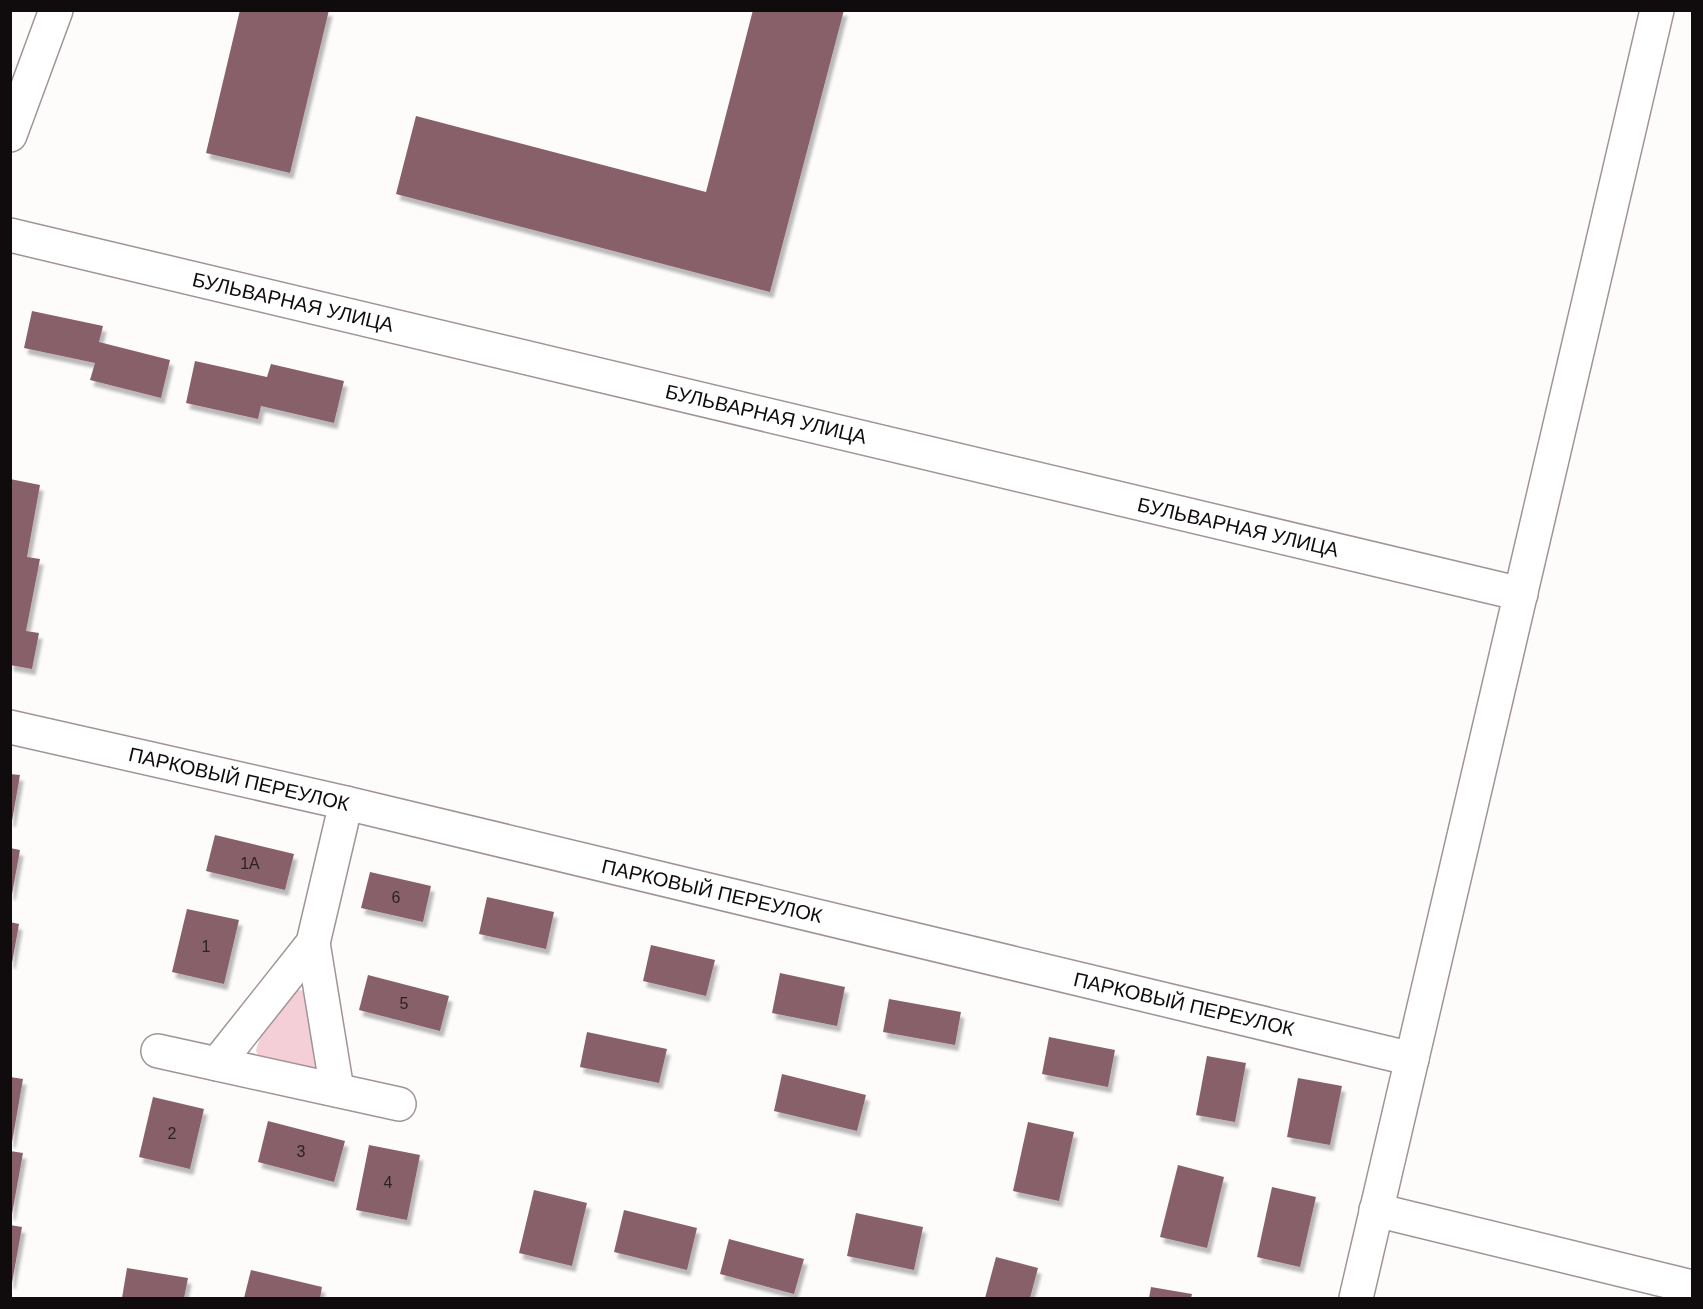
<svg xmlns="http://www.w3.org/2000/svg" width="1703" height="1309" viewBox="0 0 1703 1309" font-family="Helvetica,sans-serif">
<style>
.green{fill:#f5cfd7}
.building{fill:#87616a;filter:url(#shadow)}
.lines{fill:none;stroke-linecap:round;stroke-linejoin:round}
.minor-casing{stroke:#a19497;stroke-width:36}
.minor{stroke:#fff;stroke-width:33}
.labels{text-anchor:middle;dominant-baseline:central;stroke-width:6;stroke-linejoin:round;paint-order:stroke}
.number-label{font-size:16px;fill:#2e2124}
.street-label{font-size:20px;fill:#100c0d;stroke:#fff}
</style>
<defs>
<filter id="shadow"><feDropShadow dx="3.5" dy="6" stdDeviation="1.5" flood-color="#0004"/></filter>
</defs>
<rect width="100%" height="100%" fill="#fefbfb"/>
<path class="green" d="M301,990L306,993L321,1055L314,1069L261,1061L256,1051C259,1037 278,997 291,991C292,991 299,990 301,990Z"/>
<g class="building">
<polygon points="240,10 329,10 290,173 206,153"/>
<polygon points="753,10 844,10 770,292 396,194 416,116 706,192"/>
<polygon points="32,311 103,326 99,342 170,360 161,398 90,380 95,363 24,348"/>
<polygon points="195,361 267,377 271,364 344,381 334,423 261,406 258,419 186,403"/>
<polygon points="10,479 40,485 27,557 40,559 26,631 39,633 32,669 10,665"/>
<polygon points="10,774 20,775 12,821 10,821"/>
<polygon points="215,835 294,854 285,890 206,871"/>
<polygon points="10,848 20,850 12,894 10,894"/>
<polygon points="370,872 431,886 423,922 361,908"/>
<polygon points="487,897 554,912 546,949 479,934"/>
<polygon points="187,909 239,920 224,984 172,972"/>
<polygon points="10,922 19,924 12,963 10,962"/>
<polygon points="651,945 715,960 706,996 643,981"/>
<polygon points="780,973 845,987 837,1026 772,1013"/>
<polygon points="368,975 449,996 440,1031 359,1010"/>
<polygon points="889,999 961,1012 955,1045 883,1032"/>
<polygon points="587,1032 667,1049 659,1083 580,1067"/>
<polygon points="1049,1037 1115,1050 1108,1087 1042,1074"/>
<polygon points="1207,1056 1246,1063 1235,1122 1196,1115"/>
<polygon points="782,1074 866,1095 857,1131 774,1111"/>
<polygon points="10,1077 23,1079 12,1142 10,1142"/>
<polygon points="1298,1078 1342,1086 1330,1145 1287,1137"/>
<polygon points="153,1097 204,1109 190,1169 139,1157"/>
<polygon points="268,1121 345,1141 334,1182 258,1162"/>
<polygon points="1028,1122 1074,1132 1059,1201 1013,1191"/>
<polygon points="369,1145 420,1155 407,1220 356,1210"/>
<polygon points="10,1151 23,1153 12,1214 10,1214"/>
<polygon points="1178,1165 1224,1177 1207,1248 1160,1237"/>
<polygon points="1272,1187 1316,1197 1300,1267 1257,1257"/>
<polygon points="534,1190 587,1203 572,1266 519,1253"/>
<polygon points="624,1210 697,1228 687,1270 614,1252"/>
<polygon points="856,1213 923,1227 914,1270 847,1256"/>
<polygon points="10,1225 22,1227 12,1283 10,1283"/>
<polygon points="729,1239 804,1259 794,1294 720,1274"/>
<polygon points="996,1257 1038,1268 1030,1298 985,1298"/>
<polygon points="127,1268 188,1278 184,1298 122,1298"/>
<polygon points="251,1270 322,1287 320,1298 244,1298"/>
<polygon points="1151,1287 1192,1294 1191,1298 1149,1298"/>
</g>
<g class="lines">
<g class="minor-casing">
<g id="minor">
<polyline points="10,135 56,10"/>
<polyline points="10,235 1521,594"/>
<polyline points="10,727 346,803 1412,1059"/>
<polyline points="313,943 337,1090"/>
<polyline points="158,1051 399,1104"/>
<polyline points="217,1064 313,943 346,803"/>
<polyline points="1376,1210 1692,1287"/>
<polyline points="1356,1298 1657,10"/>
</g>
</g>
<use href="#minor" class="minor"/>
</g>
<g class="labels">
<g class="number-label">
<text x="250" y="863">1А</text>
<text x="396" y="897">6</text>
<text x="206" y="946">1</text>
<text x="404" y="1003">5</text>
<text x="172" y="1133">2</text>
<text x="301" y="1151">3</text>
<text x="388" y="1182">4</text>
</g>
<g class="street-label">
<text transform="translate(293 302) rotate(13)">БУЛЬВАРНАЯ УЛИЦА</text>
<text transform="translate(766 414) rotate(13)">БУЛЬВАРНАЯ УЛИЦА</text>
<text transform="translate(1238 527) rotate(13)">БУЛЬВАРНАЯ УЛИЦА</text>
<text transform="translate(239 779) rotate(13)">ПАРКОВЫЙ ПЕРЕУЛОК</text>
<text transform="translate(712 891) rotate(13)">ПАРКОВЫЙ ПЕРЕУЛОК</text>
<text transform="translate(1184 1004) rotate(13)">ПАРКОВЫЙ ПЕРЕУЛОК</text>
</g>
</g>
<rect width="1703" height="1309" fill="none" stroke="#100c0d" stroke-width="24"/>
</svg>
